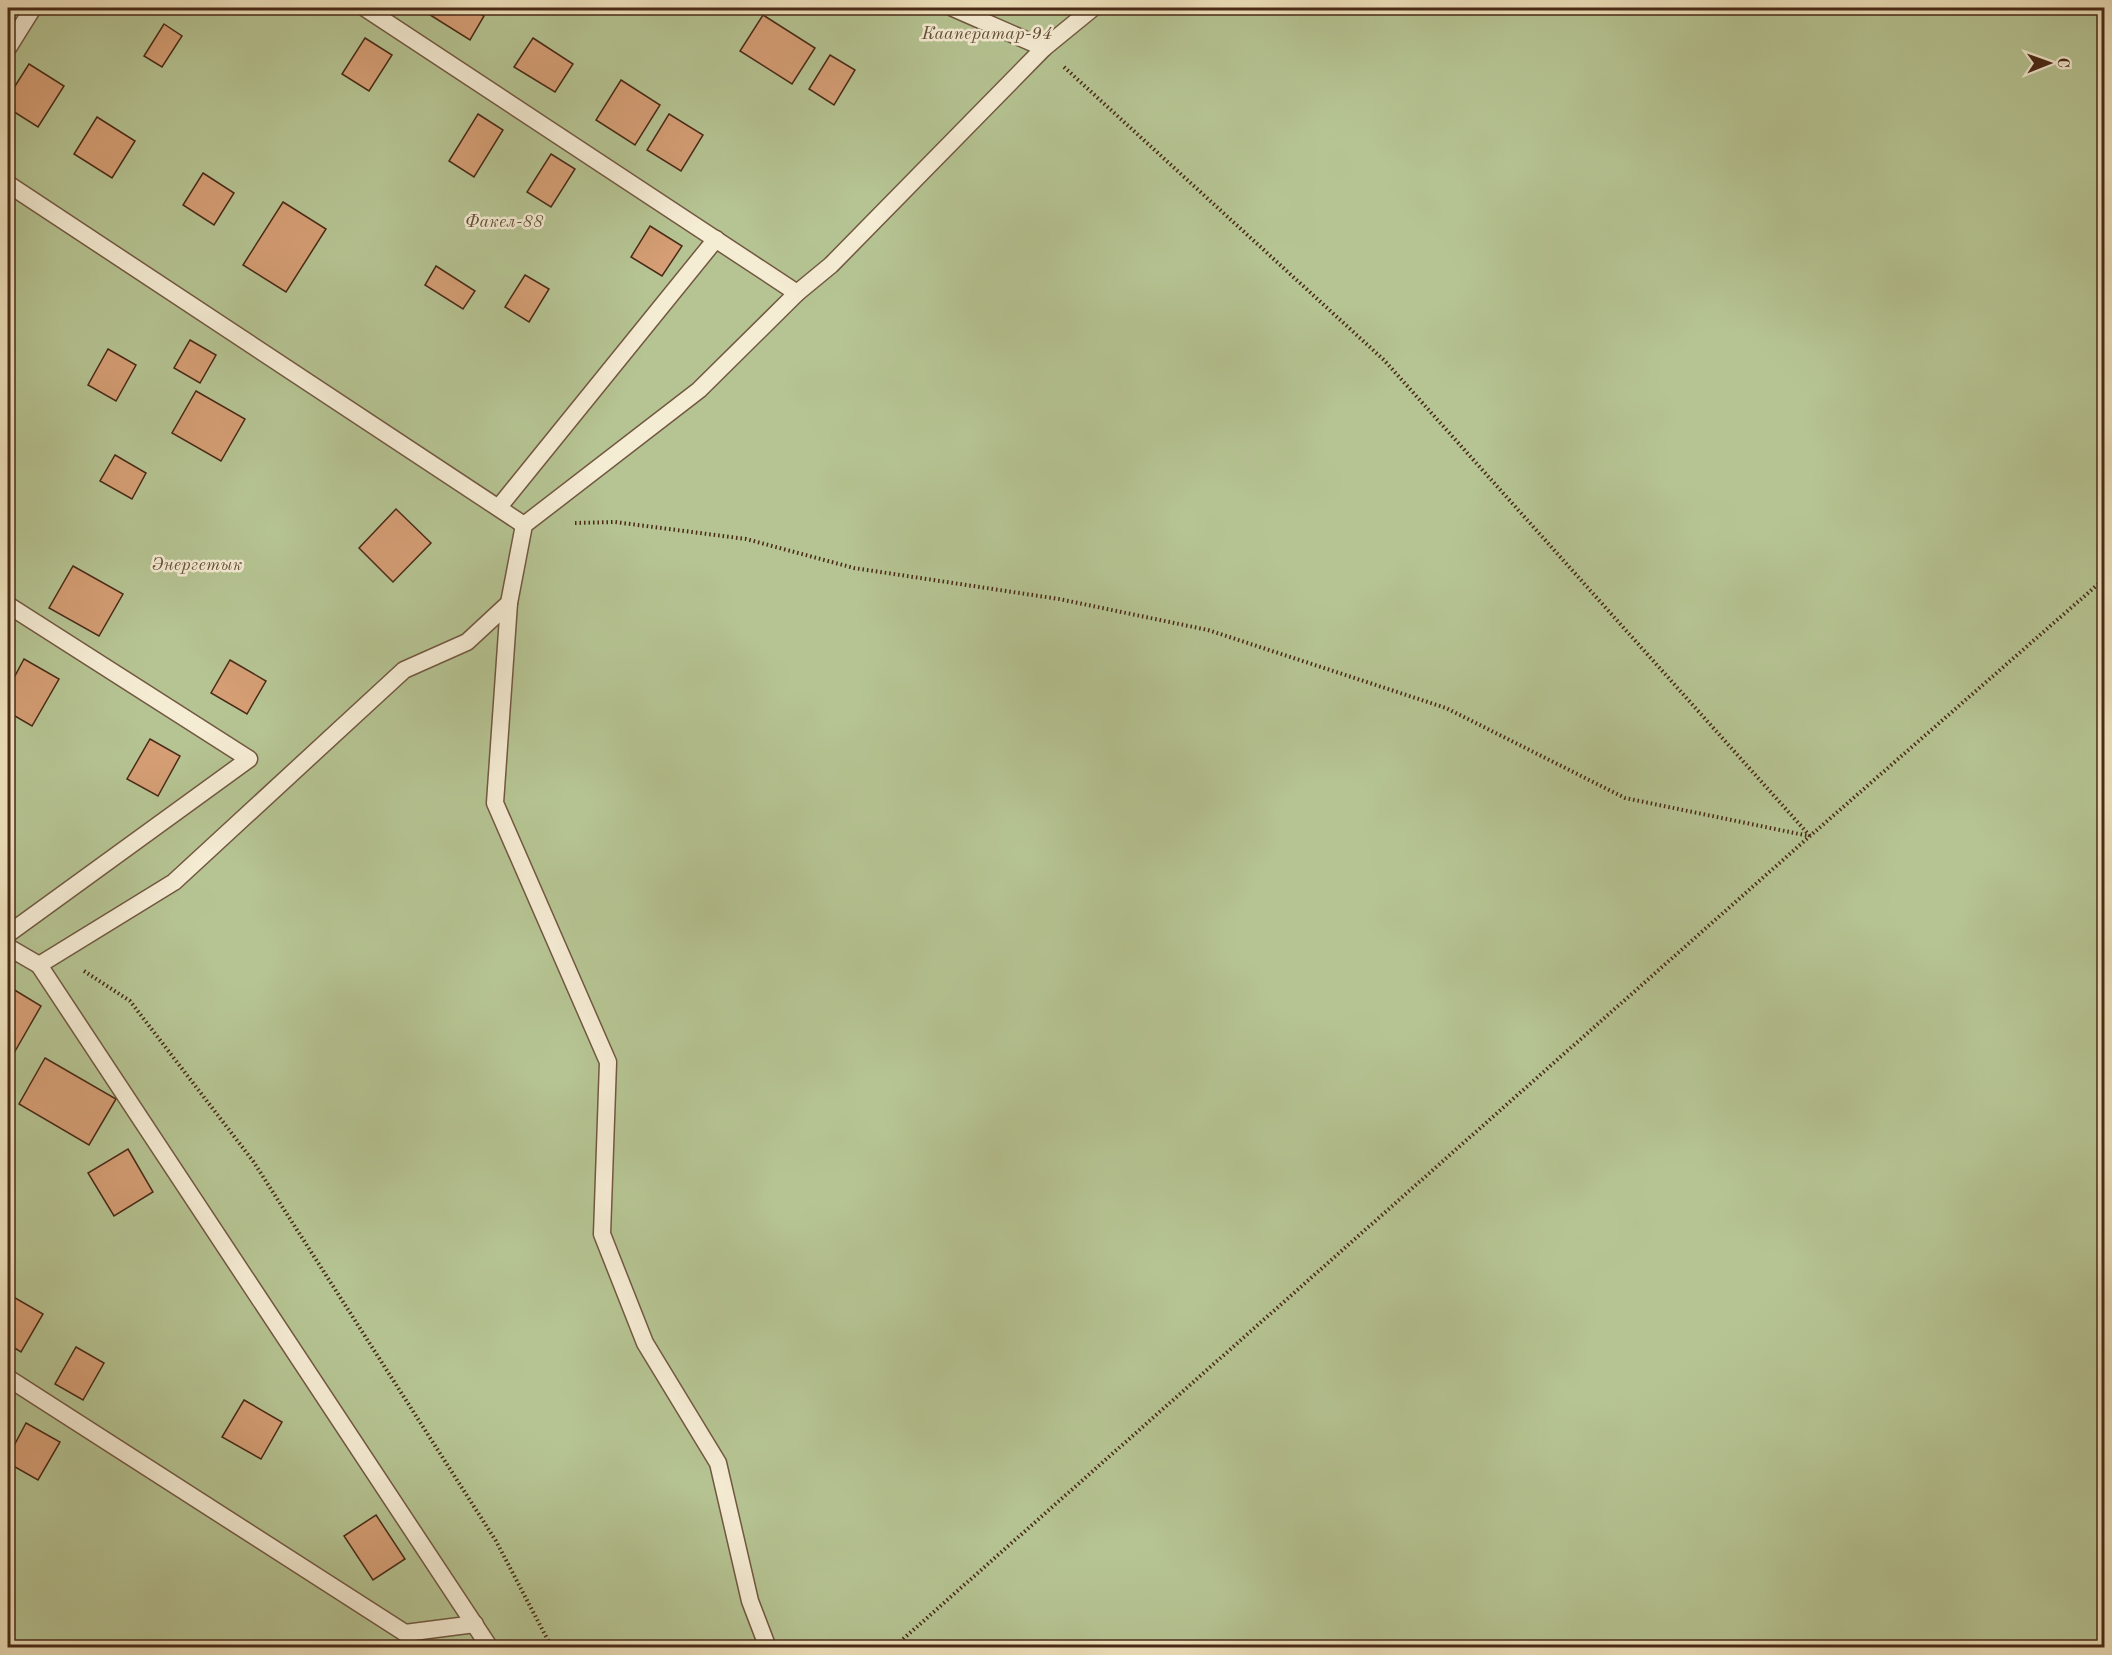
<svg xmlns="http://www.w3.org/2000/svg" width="2112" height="1655" viewBox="0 0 2112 1655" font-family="'Old Standard TT',serif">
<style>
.green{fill:#b6c493;stroke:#807755;stroke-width:1.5}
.building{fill:#d59e75;stroke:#492a17;stroke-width:1.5}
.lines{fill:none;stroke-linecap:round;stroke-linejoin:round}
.lane-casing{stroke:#725840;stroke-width:19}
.path{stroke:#492a17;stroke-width:4;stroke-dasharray:1.5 3;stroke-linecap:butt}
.lane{stroke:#f5ecd4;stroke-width:16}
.labels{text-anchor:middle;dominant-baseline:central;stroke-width:5;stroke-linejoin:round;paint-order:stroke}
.park-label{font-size:18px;font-style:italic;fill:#645036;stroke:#f5ecd4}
</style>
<rect width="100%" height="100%" fill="#efe2bd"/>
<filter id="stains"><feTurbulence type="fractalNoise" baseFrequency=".00333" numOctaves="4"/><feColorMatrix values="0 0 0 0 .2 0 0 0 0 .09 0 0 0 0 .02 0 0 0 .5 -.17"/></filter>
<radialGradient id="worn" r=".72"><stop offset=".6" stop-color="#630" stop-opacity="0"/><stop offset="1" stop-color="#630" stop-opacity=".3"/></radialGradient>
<polygon class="green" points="8,8 2104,8 2104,1647 8,1648"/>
<g class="building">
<polygon points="431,8 470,8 484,16 470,40 427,13"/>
<polygon points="763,15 815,48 792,84 740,51"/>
<polygon points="164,24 182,36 162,67 144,56"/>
<polygon points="365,38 392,55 369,91 342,74"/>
<polygon points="533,38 573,64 555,92 514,67"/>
<polygon points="830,55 855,70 834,105 809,89"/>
<polygon points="29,64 64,86 38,127 8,108 8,97"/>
<polygon points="621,80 660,105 635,145 596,120"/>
<polygon points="478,114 503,130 474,177 449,161"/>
<polygon points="669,114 703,135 681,171 647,150"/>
<polygon points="97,117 135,141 112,178 74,154"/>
<polygon points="551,154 575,169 551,207 527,192"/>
<polygon points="203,173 234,193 214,225 183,205"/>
<polygon points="283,202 326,229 286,292 243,265"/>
<polygon points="650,226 682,246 662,276 631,257"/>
<polygon points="436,266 475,291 463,309 425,285"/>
<polygon points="525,275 549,289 529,322 505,307"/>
<polygon points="190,340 216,355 200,383 174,368"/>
<polygon points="108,349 136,365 116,401 88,385"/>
<polygon points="196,391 245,419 221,461 172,433"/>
<polygon points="115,455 146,473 132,499 100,481"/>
<polygon points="396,509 431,543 393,582 359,548"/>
<polygon points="73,566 123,594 99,636 49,608"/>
<polygon points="24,659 59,679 32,726 8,712 8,689"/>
<polygon points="230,660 266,681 247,714 211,693"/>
<polygon points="150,739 180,756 158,796 127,779"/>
<polygon points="8,986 41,1006 14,1053 8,1049"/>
<polygon points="45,1058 116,1099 89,1145 19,1104"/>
<polygon points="128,1149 153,1192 114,1216 88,1173"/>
<polygon points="10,1295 43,1314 21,1352 8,1344 8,1300"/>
<polygon points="76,1347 104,1363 83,1400 55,1384"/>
<polygon points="244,1400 282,1422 261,1459 222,1437"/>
<polygon points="26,1423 60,1442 38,1480 8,1463 8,1457"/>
<polygon points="376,1515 405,1559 373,1580 344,1536"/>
</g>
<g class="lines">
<g class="lane-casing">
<g id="lane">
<polyline points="365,8 797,293"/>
<polyline points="953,8 1044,48"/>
<polyline points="8,48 33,8"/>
<polyline points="8,184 524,525"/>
<polyline points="499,507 716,239"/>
<polyline points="509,603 495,803 608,1062 602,1234 645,1343 718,1463 750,1601 768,1648"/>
<polyline points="8,605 249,759 8,934"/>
<polyline points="8,947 39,965"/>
<polyline points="8,1378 405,1633 475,1624"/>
<polyline points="490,1648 39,965 174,882 404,670 467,642 509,603 524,525 699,390 797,293 831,265 1044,48 1093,8"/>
</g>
</g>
<g class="path">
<polyline points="1064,67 1384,360 1810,836"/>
<polyline points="575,523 615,522 746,539 854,568 1059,599 1208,630 1446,708 1625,798 1809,836"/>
<polyline points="84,971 130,1001 253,1161 496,1541 552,1648"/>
<polyline points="893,1648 1810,836 2104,579"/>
</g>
<use href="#lane" class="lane"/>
</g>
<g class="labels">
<g class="park-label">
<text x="987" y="34">Кааператар-94</text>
<text x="504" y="222">Факел-88</text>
<text x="197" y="565">Энергетык</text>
</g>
</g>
<rect width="2112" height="1655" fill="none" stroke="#efe2bd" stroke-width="30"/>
<rect x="9" y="9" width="2094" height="1637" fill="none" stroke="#492a17" stroke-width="3"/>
<rect x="15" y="15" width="2082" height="1625" fill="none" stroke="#492a17" stroke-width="1.5"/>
<g transform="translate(2049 63) rotate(89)" stroke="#f5ecd4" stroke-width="4.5" paint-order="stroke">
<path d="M0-4.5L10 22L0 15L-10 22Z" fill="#492a17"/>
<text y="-9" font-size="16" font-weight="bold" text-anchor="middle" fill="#492a17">С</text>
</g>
<rect width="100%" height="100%" filter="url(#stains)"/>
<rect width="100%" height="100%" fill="url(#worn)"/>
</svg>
